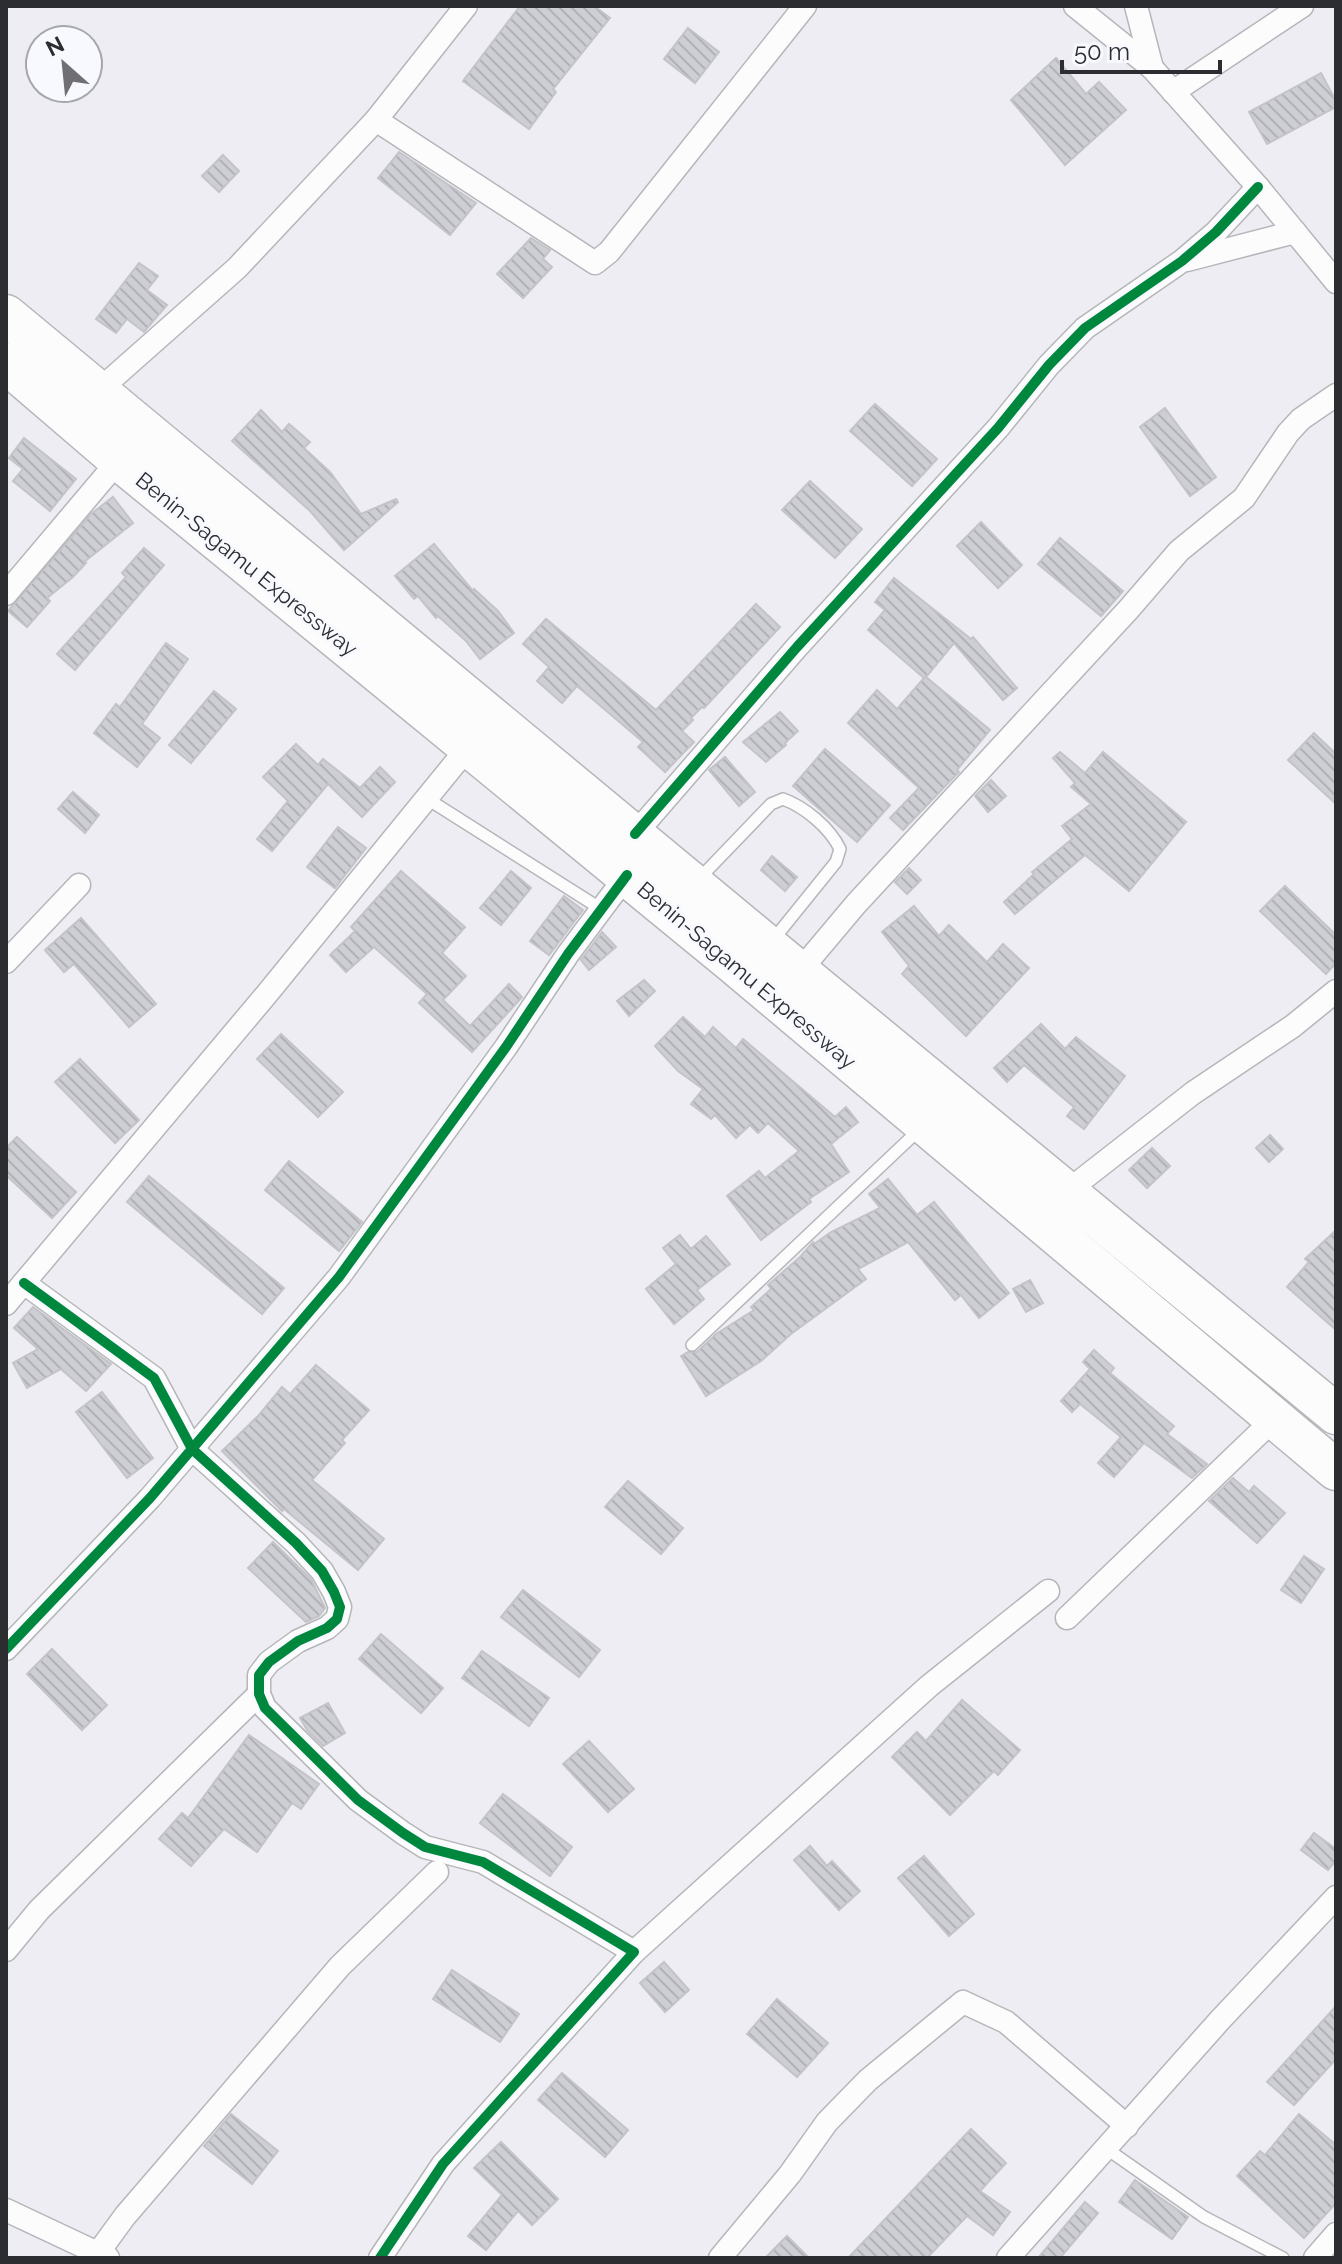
<svg xmlns="http://www.w3.org/2000/svg" width="1342" height="2264" viewBox="0 0 1342 2264" font-family="Raleway,sans-serif">
<style>
.building{fill:url(#building-back-hatch);stroke:#c3c3c8;stroke-width:2}
.lines{fill:none;stroke-linecap:round;stroke-linejoin:round}
.lane-casing{stroke:#b5b6ba;stroke-width:14}
.street-casing{stroke:#b5b6ba;stroke-width:25}
.highway-casing{stroke:#b5b6ba;stroke-width:43}
.lane{stroke:#fcfcfd;stroke-width:11}
.street{stroke:#fcfcfd;stroke-width:22}
.highway{stroke:#fcfcfd;stroke-width:40}
.cycleway-casing{stroke:#f8f9ff;stroke-width:15}
.cycleway{stroke:#00873e;stroke-width:10}
.labels{text-anchor:middle;dominant-baseline:central;stroke-width:6;stroke-linejoin:round;paint-order:stroke}
.street-label{font-size:22px;fill:#2c2d30;stroke:#f8f9ff}
</style>
<defs>
<pattern id="building-back-hatch" width="6" height="6" patternUnits="userSpaceOnUse" patternTransform="scale(2)"><rect width="6" height="6" fill="#cecfd4"/><path d="M-1 5l2 2M0 0l6 6M5-1l2 2" fill="none" stroke="#b1b2b6"/></pattern>
</defs>
<rect width="100%" height="100%" fill="#ededf3"/>
<g class="building">
<polygon points="520,6 594,6 610,18 553,89 556,92 529,129 463,81"/>
<polygon points="688,28 719,52 695,83 664,59"/>
<polygon points="1056,58 1086,94 1099,82 1126,110 1065,165 1011,100"/>
<polygon points="1321,73 1336,101 1336,107 1267,144 1249,112"/>
<polygon points="399,152 476,203 450,235 378,178"/>
<polygon points="223,155 239,171 219,192 202,176"/>
<polygon points="531,238 550,250 543,259 552,267 523,298 497,274"/>
<polygon points="139,263 158,276 147,290 167,305 144,332 127,319 116,333 96,319"/>
<polygon points="875,404 937,459 912,486 850,431"/>
<polygon points="1165,408 1216,477 1190,496 1140,427"/>
<polygon points="261,410 282,432 289,424 310,442 304,448 330,472 361,514 396,499 398,502 344,550 310,511 232,441"/>
<polygon points="24,438 76,479 50,511 13,481 23,469 9,458"/>
<polygon points="810,481 862,529 835,558 782,510"/>
<polygon points="113,497 133,523 84,562 86,563 73,577 47,598 50,601 27,627 8,611 91,514"/>
<polygon points="981,522 1022,565 998,588 957,546"/>
<polygon points="1060,538 1123,591 1101,616 1038,564"/>
<polygon points="434,544 473,591 474,589 498,611 514,633 480,659 466,641 438,616 436,618 418,596 414,599 395,576"/>
<polygon points="144,548 164,565 75,670 57,654 126,577 122,573"/>
<polygon points="894,578 971,639 973,637 1017,688 1003,700 954,643 926,677 990,730 957,770 959,772 954,777 903,830 890,818 919,788 848,723 877,690 897,709 924,678 868,630 885,610 875,602"/>
<polygon points="756,604 780,627 704,708 702,707 691,718 693,720 682,731 694,742 665,772 638,747 643,742 577,686 562,703 537,681 549,667 523,644 546,619 656,710"/>
<polygon points="166,643 188,659 142,724 160,738 137,767 94,733 116,704 120,707"/>
<polygon points="214,691 236,709 191,763 169,745"/>
<polygon points="780,712 798,731 785,743 786,745 766,762 743,742"/>
<polygon points="1314,733 1336,754 1336,804 1288,760"/>
<polygon points="296,744 318,765 323,759 360,788 380,767 395,782 362,817 328,784 272,851 257,839 288,801 263,777"/>
<polygon points="825,749 890,805 857,842 793,786"/>
<polygon points="1060,752 1085,773 1103,752 1186,822 1129,891 1085,855 1015,914 1004,902 1034,874 1032,872 1072,839 1062,826 1091,804 1071,787 1075,783 1053,758"/>
<polygon points="725,757 755,792 739,806 709,770"/>
<polygon points="991,780 1006,796 988,812 975,796"/>
<polygon points="73,792 99,815 85,833 58,809"/>
<polygon points="338,827 366,848 335,888 307,867"/>
<polygon points="772,856 797,877 785,891 761,870"/>
<polygon points="909,868 921,880 907,894 895,882"/>
<polygon points="401,871 465,927 442,953 466,976 443,1000 470,1026 509,984 522,997 472,1052 419,1003 427,994 374,947 346,972 330,955 355,931 351,927"/>
<polygon points="511,871 531,888 501,925 480,908"/>
<polygon points="1285,886 1336,935 1336,963 1326,974 1260,911"/>
<polygon points="564,896 583,910 549,955 530,941"/>
<polygon points="914,906 939,936 949,925 987,962 1003,944 1029,968 966,1036 902,974 909,966 882,932"/>
<polygon points="81,918 156,1004 129,1027 74,964 64,972 45,950"/>
<polygon points="602,932 616,947 589,970 581,960"/>
<polygon points="644,980 655,991 629,1016 617,1001"/>
<polygon points="683,1017 705,1037 713,1027 736,1048 743,1039 835,1117 846,1107 858,1122 831,1144 849,1172 809,1199 811,1202 761,1240 727,1196 759,1171 765,1178 799,1151 768,1123 758,1133 750,1125 736,1138 715,1115 711,1119 691,1104 703,1089 678,1071 655,1046"/>
<polygon points="1041,1024 1065,1049 1076,1037 1125,1076 1084,1129 1067,1116 1074,1107 1024,1065 1007,1082 994,1068"/>
<polygon points="281,1034 343,1092 318,1117 257,1059"/>
<polygon points="80,1059 139,1120 115,1143 55,1082"/>
<polygon points="1270,1135 1283,1149 1269,1162 1256,1148"/>
<polygon points="17,1137 76,1192 52,1218 6,1175 6,1148"/>
<polygon points="1152,1148 1170,1166 1147,1188 1129,1170"/>
<polygon points="289,1161 362,1222 339,1251 265,1190"/>
<polygon points="149,1176 284,1288 262,1314 127,1202"/>
<polygon points="888,1179 917,1215 934,1202 1009,1293 979,1318 961,1295 955,1300 908,1242 858,1269 866,1279 791,1334 761,1361 706,1396 681,1356 688,1352 697,1352 716,1334 754,1310 751,1307 771,1289 768,1285 800,1257 813,1242 814,1244 831,1232 880,1208 869,1194"/>
<polygon points="1336,1230 1336,1330 1287,1287 1309,1262 1305,1259"/>
<polygon points="680,1235 691,1249 706,1236 730,1264 697,1290 704,1299 674,1324 646,1289 676,1264 663,1248"/>
<polygon points="1030,1280 1043,1303 1026,1312 1013,1289"/>
<polygon points="33,1307 111,1364 86,1391 61,1369 27,1388 13,1363 38,1349 14,1328"/>
<polygon points="1094,1350 1114,1368 1110,1373 1174,1426 1167,1434 1207,1464 1192,1478 1144,1443 1114,1477 1098,1463 1121,1437 1080,1404 1072,1412 1061,1401 1090,1369 1083,1362"/>
<polygon points="316,1365 369,1410 342,1440 345,1443 312,1480 384,1539 358,1570 284,1509 282,1511 222,1451 259,1415 282,1387 290,1394"/>
<polygon points="102,1392 153,1458 127,1478 76,1412"/>
<polygon points="1233,1478 1249,1492 1254,1486 1285,1513 1257,1543 1209,1501"/>
<polygon points="628,1481 683,1528 661,1554 605,1507"/>
<polygon points="273,1542 311,1579 325,1608 319,1616 306,1622 248,1568"/>
<polygon points="1304,1556 1324,1569 1301,1603 1281,1590"/>
<polygon points="523,1590 600,1650 579,1677 501,1617"/>
<polygon points="381,1634 443,1688 421,1713 359,1659"/>
<polygon points="52,1649 107,1705 82,1730 27,1674"/>
<polygon points="482,1651 549,1698 529,1726 462,1678"/>
<polygon points="962,1700 1020,1750 998,1775 994,1771 950,1815 892,1757 917,1732 926,1741"/>
<polygon points="328,1703 345,1733 323,1746 307,1730 300,1718"/>
<polygon points="249,1735 319,1784 301,1809 292,1803 257,1852 224,1829 191,1866 159,1839 182,1813 188,1818"/>
<polygon points="589,1741 634,1789 608,1812 563,1764"/>
<polygon points="503,1794 572,1847 550,1876 480,1823"/>
<polygon points="1314,1833 1336,1849 1336,1860 1328,1870 1301,1850"/>
<polygon points="810,1846 827,1866 832,1861 860,1891 839,1910 794,1860"/>
<polygon points="924,1856 974,1914 949,1936 898,1878"/>
<polygon points="664,1962 689,1990 665,2012 640,1983"/>
<polygon points="452,1970 519,2014 500,2042 433,1999"/>
<polygon points="777,1999 828,2043 797,2077 747,2034"/>
<polygon points="1336,2006 1336,2059 1294,2105 1267,2082"/>
<polygon points="562,2073 628,2130 605,2157 538,2100"/>
<polygon points="231,2114 278,2151 252,2184 204,2146"/>
<polygon points="1299,2114 1336,2145 1336,2203 1304,2238 1237,2176 1260,2151 1265,2155"/>
<polygon points="971,2129 1006,2163 980,2191 1010,2212 993,2235 967,2216 927,2258 848,2258"/>
<polygon points="501,2142 558,2199 532,2225 518,2211 486,2250 468,2236 502,2195 474,2168"/>
<polygon points="1135,2180 1188,2217 1172,2239 1119,2202"/>
<polygon points="1085,2202 1098,2213 1060,2258 1038,2258"/>
<polygon points="787,2236 809,2258 765,2258"/>
</g>
<g class="lines">
<g class="lane-casing">
<g id="lane">
<polyline points="426,798 601,909"/>
<path d="M697,881L771,804L783,799C805,807 830,828 840,849L836,862L773,940"/>
<polyline points="692,1345 921,1128"/>
<polyline points="1107,2149 1204,2217 1283,2258"/>
</g>
</g>
<g class="street-casing">
<g id="street">
<polyline points="1075,6 1152,68 1258,187 1336,282"/>
<polyline points="1136,6 1152,68"/>
<polyline points="1173,92 1302,6"/>
<polyline points="376,120 595,263 609,252 805,6"/>
<polyline points="1187,260 1295,232"/>
<polyline points="98,391 237,268 376,120 466,6"/>
<polyline points="6,594 119,460"/>
<polyline points="635,834 797,647 998,428 1049,365 1085,328 1182,261 1216,232 1258,187"/>
<polyline points="6,962 79,885"/>
<polyline points="798,973 856,904 1128,610 1179,551 1244,498 1288,433 1301,419 1336,395"/>
<polyline points="1065,1193 1193,1093 1293,1026 1336,991"/>
<polyline points="24,1283 154,1378 192,1449 296,1543 322,1571 334,1592 340,1607 337,1619 327,1628 298,1641 269,1662 259,1675 259,1694 265,1708 358,1800 403,1833 425,1847 483,1862 634,1952 443,2164 380,2258"/>
<polyline points="6,1304 266,995 470,745"/>
<polyline points="1067,1618 1274,1419"/>
<polyline points="6,1649 150,1498 339,1277 506,1047 568,954 627,875"/>
<polyline points="6,1950 39,1910 259,1694"/>
<polyline points="634,1952 929,1686 1048,1591"/>
<polyline points="6,2210 108,2258"/>
<polyline points="98,2253 125,2216 340,1966 437,1872"/>
<polyline points="720,2258 790,2174 827,2122 868,2080 963,2002 1006,2022 1127,2126"/>
<polyline points="1008,2258 1220,2020 1336,1897"/>
<polyline points="1315,2258 1336,2234"/>
</g>
</g>
<g class="highway-casing">
<g id="highway">
<path d="M6,315C449,681 891,1050 1336,1414"/>
<polyline points="6,363 119,460 733,963 1336,1470"/>
</g>
</g>
<use href="#lane" class="lane"/>
<use href="#street" class="street"/>
<use href="#highway" class="highway"/>
<g class="cycleway-casing">
<g id="cycleway">
<polyline points="635,834 797,647 998,428 1049,365 1085,328 1182,261 1216,232 1258,187"/>
<polyline points="24,1283 154,1378 192,1449 296,1543 322,1571 334,1592 340,1607 337,1619 327,1628 298,1641 269,1662 259,1675 259,1694 265,1708 358,1800 403,1833 425,1847 483,1862 634,1952 443,2164 380,2258"/>
<polyline points="6,1649 150,1498 339,1277 506,1047 568,954 627,875"/>
</g>
</g>
<use href="#cycleway" class="cycleway"/>
</g>
<g class="labels">
<g class="street-label">
<text transform="translate(247 564) rotate(39)">Benin-Sagamu Expressway</text>
<text transform="translate(747 975) rotate(40)">Benin-Sagamu Expressway</text>
</g>
</g>
<rect width="1342" height="2264" fill="none" stroke="#2c2d30" stroke-width="16"/>
<g transform="translate(64 64) rotate(333)"><circle r="38" fill="#f8f9ff" stroke="#a6a7ac" stroke-width="2"/>
<path d="M0-6L14 30L0 20L-14 30Z" fill="#707074"/>
<text y="-12" font-size="22" font-weight="bold" text-anchor="middle" fill="#2c2d30">N</text>
</g>
<path d="M1062 60v12h158v-12" fill="none" stroke="#2c2d30" stroke-width="4"/>
<text x="1074" y="60" font-size="24" fill="#2c2d30" stroke="#f8f9ff" stroke-width="6" paint-order="stroke">50 m</text>
</svg>
